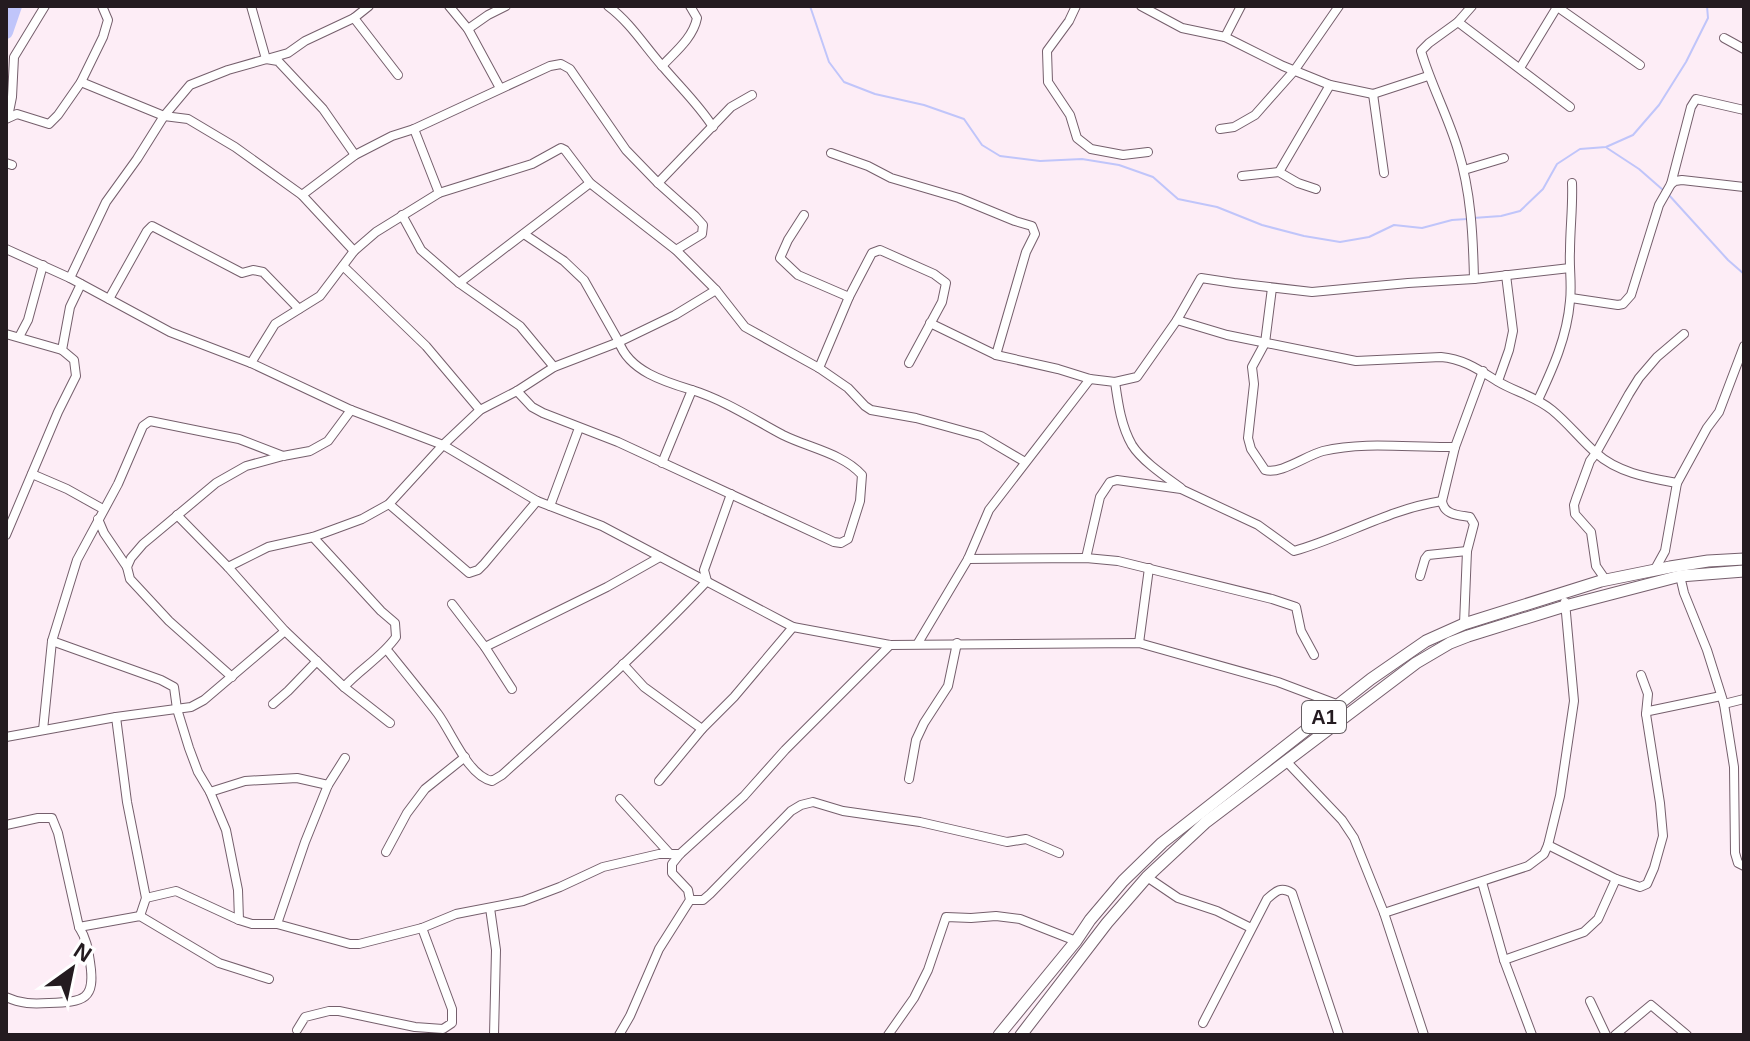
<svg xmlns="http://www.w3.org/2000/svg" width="1750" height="1041" viewBox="0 0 1750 1041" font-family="Helvetica,sans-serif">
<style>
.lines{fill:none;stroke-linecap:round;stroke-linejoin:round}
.stream{stroke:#c0c5fa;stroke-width:2}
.river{stroke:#c0c5fa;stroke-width:14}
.minor-casing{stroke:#755f6c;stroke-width:10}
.highway-casing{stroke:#755f6c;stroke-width:13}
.minor{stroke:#fff;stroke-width:8}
.highway{stroke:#fff;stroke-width:11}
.labels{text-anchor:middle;stroke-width:6;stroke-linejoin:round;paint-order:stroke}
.shield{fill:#fff;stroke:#665f63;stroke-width:2}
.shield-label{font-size:20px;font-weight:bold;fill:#241b20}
</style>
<rect width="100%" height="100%" fill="#fdedf6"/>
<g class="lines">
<g class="stream">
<polyline points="810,6 829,62 844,82 875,94 924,105 964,119 982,145 1000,156 1040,161 1082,159 1119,165 1153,177 1178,199 1217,207 1262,225 1304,236 1340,242 1369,237 1394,225 1422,228 1452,220 1467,219"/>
<polyline points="1607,148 1639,169 1663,190"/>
<polyline points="1668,194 1728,260 1744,274"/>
<polyline points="1473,218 1501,216 1520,211 1543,189 1557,164 1580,149 1606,147 1633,135 1659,105 1686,62 1708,18 1707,6"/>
</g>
<polyline class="river" points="6,32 15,6"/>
<g class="minor-casing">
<g id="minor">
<polyline points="251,6 266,59 278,61 323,109 355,155"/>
<polyline points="449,6 468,29 500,88"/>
<path d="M608 6C631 23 645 47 664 68 681 88 699 105 713 127"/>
<polyline points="1076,6 1069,21 1047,51 1048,82 1070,115 1077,138 1091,149 1123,155 1148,152"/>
<polyline points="1141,6 1182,28 1225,37 1283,66 1330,85 1373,94 1428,76"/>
<path d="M1472 6 1458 22 1429 43 1421 51C1431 85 1448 116 1458 150 1471 192 1473 235 1474 279"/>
<polyline points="1556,6 1640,65"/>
<polyline points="354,18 398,75"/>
<polyline points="1458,22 1570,107"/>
<polyline points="468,29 488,15 506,6"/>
<polyline points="1225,37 1241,6"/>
<polyline points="1724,38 1744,49"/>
<path d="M662 66C675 52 693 38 697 18L690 6"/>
<polyline points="1520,68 1557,7"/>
<polyline points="81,82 164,116 188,119 235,147 302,195 354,251"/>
<polyline points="1373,94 1384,173"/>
<polyline points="8,117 12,97 14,57 45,6"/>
<polyline points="6,119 17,114 49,124 58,115 81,82 103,37 108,20 102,6"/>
<polyline points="414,129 439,193"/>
<polyline points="1220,129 1234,127 1255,115 1294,71 1339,6"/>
<polyline points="831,153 868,166 891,178 959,198 1015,221 1032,226 1035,234 1026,252 996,355"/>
<polyline points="6,163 12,165"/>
<polyline points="1464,170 1504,158"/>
<polyline points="1279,172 1330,85"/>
<polyline points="1242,176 1279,172 1298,183 1316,189"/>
<polyline points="658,183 731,107 752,95"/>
<polyline points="1671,184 1675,181 1682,180 1744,187"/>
<polyline points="302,195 355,155 392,136 414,129 550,66 561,64 570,69 626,150 658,183 695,216 703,225 702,234 676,250"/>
<polyline points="402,215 421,250 459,283 520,326 554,367"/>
<polyline points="804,215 788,240 780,258 798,275 849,297"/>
<path d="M524 234 564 261 584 280 619 342C629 371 665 382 692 390"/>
<polyline points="6,249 70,278 170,332 251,363 351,410 443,445 537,501 602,526 793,627 890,645 1139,643 1278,682 1339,705"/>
<polyline points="343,266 426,346 480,410"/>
<polyline points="70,278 106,202 137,159 164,116 190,85 228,70 288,53 305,41 354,18 369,6"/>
<polyline points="459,283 590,183"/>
<path d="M1272 288 1265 343 1252 367 1254 384 1248 438 1251 449 1265 470C1280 475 1307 455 1323 451 1365 441 1411 448 1455 447"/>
<polyline points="1571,298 1618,305 1623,304 1631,295 1659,205 1671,184 1691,107 1696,99 1744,110"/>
<polyline points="109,299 147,231 152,226 242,273 253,270 263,272 299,309"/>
<path d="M1177 320 1227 335 1356 361 1441 357C1464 359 1479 370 1497 381 1515 392 1535 396 1552 410 1568 423 1581 440 1596 453 1618 473 1650 478 1677 483"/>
<path d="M930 323 996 355 1058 369 1090 379 1115 382C1118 403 1121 426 1132 445 1142 461 1166 477 1181 488"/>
<polyline points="6,334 62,350"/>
<polyline points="19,337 28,320 43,265"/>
<polyline points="251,363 275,324 320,296 354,251 376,232 439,193 532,164 561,148 565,150 590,183 676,250 716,290 745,327 819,368 848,388 865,406 871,410 916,418 981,436 1025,462"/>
<polyline points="819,368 849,297 872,253 880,250 934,274 946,283 942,302 909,363"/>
<polyline points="1498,381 1509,350 1513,331 1506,275"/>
<polyline points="1115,382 1137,377 1177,320 1201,278 1234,283 1312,292 1408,283 1474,279 1570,268"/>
<path d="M517 391 532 407 543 413 618 442 834 542 841 543 848 539 860 501 862 475C842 453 809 448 783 435 753 419 724 400 692 390L662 463"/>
<path d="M1538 400C1553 368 1567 337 1570 301 1572 284 1569 268 1570 251 1570 228 1573 206 1572 183"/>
<polyline points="32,474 67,489 103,509"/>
<polyline points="389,504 469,573 478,570 484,564 537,501"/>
<polyline points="550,506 579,428"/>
<path d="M177 515 228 567 285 631 344 687C360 669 382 657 396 637L395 623 381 611 313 537"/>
<polyline points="98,519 104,533 127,567"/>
<polyline points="6,535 58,412 76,376 74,360 62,350 70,307 81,284"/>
<path d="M1086 558 1100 497 1110 482 1117 480 1181 489 1258 525 1294 551C1344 537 1389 509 1442 501"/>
<polyline points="968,559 1086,558 1118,561 1272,599 1296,607 1301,631 1314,655"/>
<polyline points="228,567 268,547 313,537 362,519 389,504 443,445 480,410 517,391 554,367 619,342 675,315 716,290"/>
<polyline points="1654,571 1665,551 1677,483 1707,428 1719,412 1744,346"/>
<polyline points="1420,576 1425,559 1428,555 1467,551"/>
<polyline points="1680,576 1684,593 1707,650 1724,704 1734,767 1735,853 1738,863 1744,866"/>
<polyline points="1601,580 1605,579 1596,566 1591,532 1575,514 1574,505 1576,499 1590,461 1596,453 1629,394 1639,378 1657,357 1684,334"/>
<polyline points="452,604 485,647 512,689"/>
<path d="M1464 624 1467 551 1474 524 1470 517C1458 515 1444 515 1442 501L1455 447 1483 371"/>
<polyline points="52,641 161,680 174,687 177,709 189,748 198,772 210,792 226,830 238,890 239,920 176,891 146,898"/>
<polyline points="918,643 968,559 989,510 1090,379"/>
<polyline points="1139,643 1149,568"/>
<polyline points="485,647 607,587 660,557"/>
<path d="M387 650C404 671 422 693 438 714 452 733 468 776 492 781L502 775C572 712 643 649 707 581L704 570 731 494"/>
<polyline points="623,664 644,687 702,729"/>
<polyline points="1641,675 1648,694 1646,714"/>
<polyline points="232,677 169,621 130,579 127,567 131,558 143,544 216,483 246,466 283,456 310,451 328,441 351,410"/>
<polyline points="344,687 390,723"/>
<polyline points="273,704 288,691 317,661"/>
<polyline points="1724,704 1744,699"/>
<polyline points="116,717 127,802 146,898 140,916"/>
<polyline points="43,730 52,641 77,560 118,484 143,426 150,421 239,439 283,456"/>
<polyline points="6,737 116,717 191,707 204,700 285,631"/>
<polyline points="1287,762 1342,820 1354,838 1384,913 1424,1035"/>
<polyline points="909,779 916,740 924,723 948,686 957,643"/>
<polyline points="659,781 702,729 734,697 793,627"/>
<polyline points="210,792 245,781 297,778 328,785"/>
<polyline points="620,799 670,854"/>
<path d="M6 825 38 818H52L58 833 79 927C86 938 88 948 90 962 96 1000 84 1002 49 1003 33 1004 21 1004 6 997"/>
<polyline points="1548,845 1616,879 1640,887 1647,884 1654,868 1663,836 1660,803 1646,714 1649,711 1721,696"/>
<polyline points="386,852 407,813 425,789 465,757"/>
<polyline points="1147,877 1178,898 1217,911 1251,928"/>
<polyline points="1482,882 1504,960 1532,1035"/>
<polyline points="690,900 703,900 710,894 791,811 801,805 813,802 843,811 920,822 1007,842 1026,839 1059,853"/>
<polyline points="490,908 496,950 494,1035"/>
<polyline points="1384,913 1528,866 1544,854 1548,845 1560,796 1574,701 1565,602"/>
<polyline points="239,920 252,924 277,924 350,944 359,944 422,928 456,914 523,901 560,887 603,867 659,854 680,854"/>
<polyline points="277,924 305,842 328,785 345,758"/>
<polyline points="79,927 140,916 219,963 269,979"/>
<polyline points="1504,960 1584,932 1598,919 1616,879"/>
<polyline points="1590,1001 1606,1035"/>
<path d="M1203 1023 1267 899C1276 891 1281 886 1292 893L1339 1035"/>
<polyline points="297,1030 305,1017 329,1011 339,1011 415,1027 443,1029 452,1023 452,1009 422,928"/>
<polyline points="619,1035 630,1016 659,949 690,900 688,890 672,873 672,864 680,854 744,796 785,750 890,645"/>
<polyline points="888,1035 914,998 928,970 946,917 971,918 996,916 1020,919 1076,941"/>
<polyline points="1615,1035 1651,1005 1687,1035"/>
</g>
</g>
<g class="highway-casing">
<g id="highway">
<polyline points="999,1035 1076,941 1090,920 1123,881 1162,843 1371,679 1426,641 1464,624 1601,581 1670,567 1708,561 1744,559"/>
<polyline points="1021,1035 1107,923 1147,877 1206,822 1416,663 1450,643 1468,636 1565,606 1680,576 1744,571"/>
</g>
</g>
<use href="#minor" class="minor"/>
<use href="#highway" class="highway"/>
</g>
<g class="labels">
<rect class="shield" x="1302" y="701" width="44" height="32" rx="6"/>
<g class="shield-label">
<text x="1324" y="724">A1</text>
</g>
</g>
<rect width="1750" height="1041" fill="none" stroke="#241b20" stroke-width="16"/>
<g transform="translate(72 969) rotate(33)" stroke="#ffffff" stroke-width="6" paint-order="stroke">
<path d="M0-6L14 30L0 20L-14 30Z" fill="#241b20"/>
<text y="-12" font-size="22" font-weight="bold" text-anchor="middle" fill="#241b20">N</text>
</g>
</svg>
